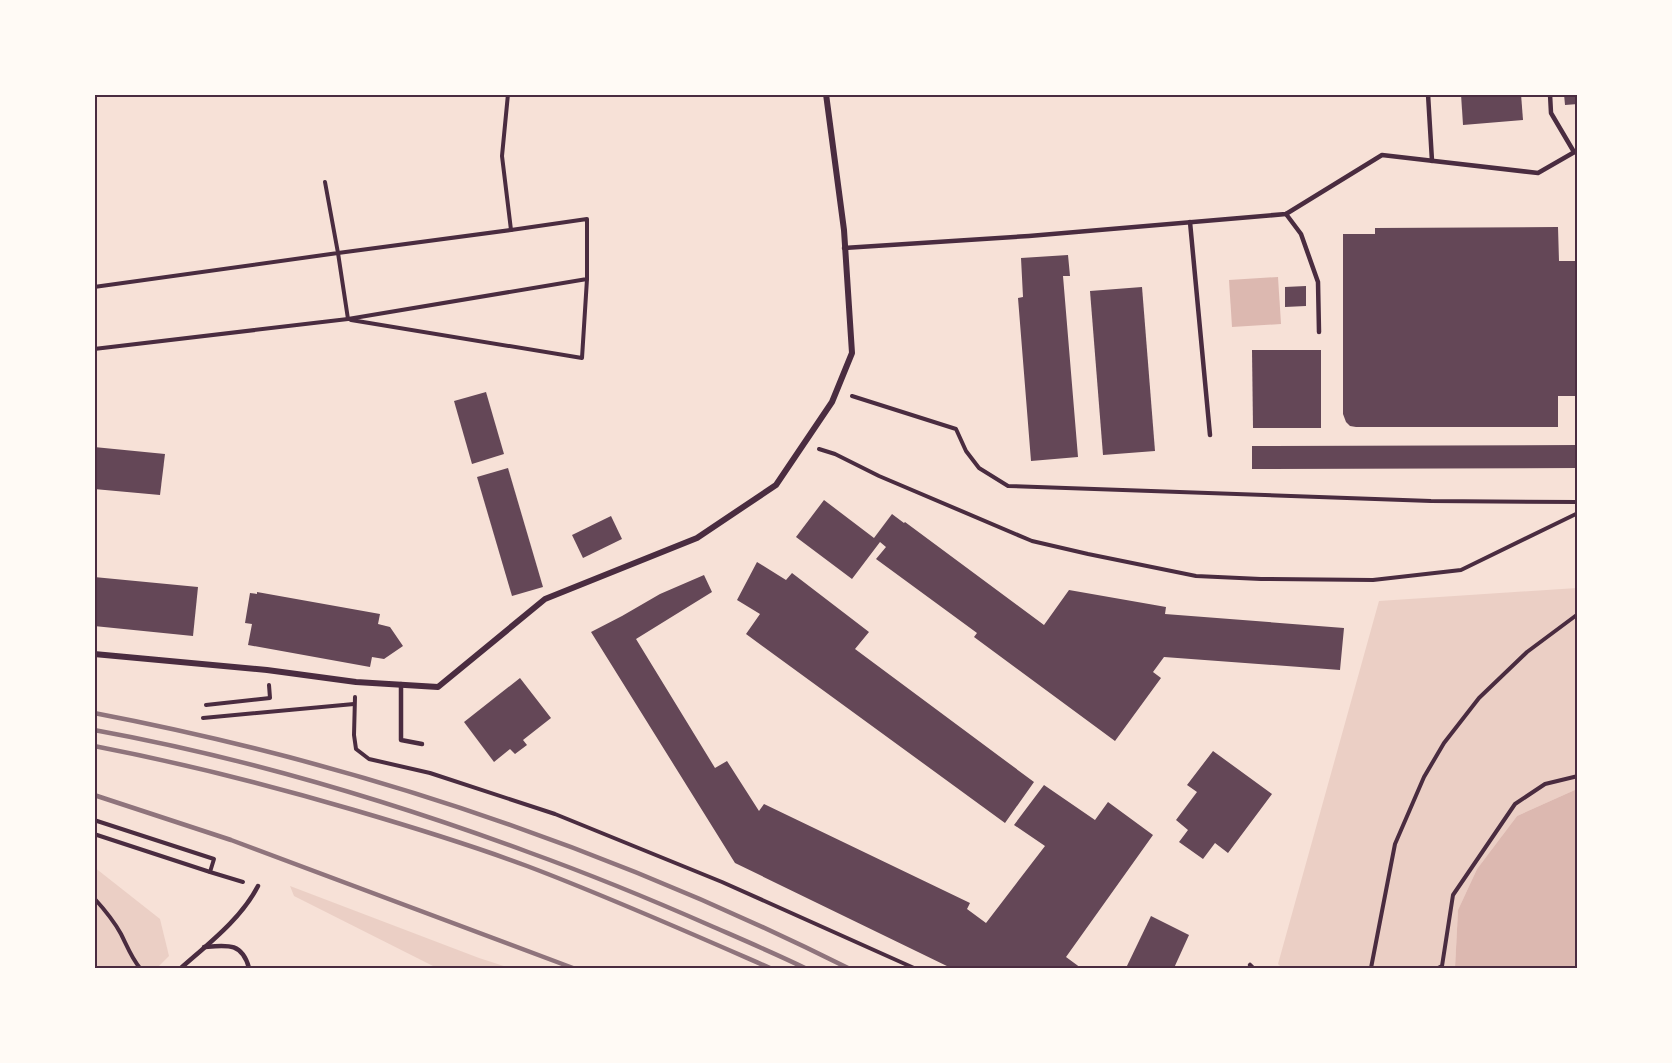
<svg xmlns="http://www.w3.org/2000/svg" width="1672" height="1063" viewBox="0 0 1672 1063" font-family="Mulish,sans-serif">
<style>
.green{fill:#ebcfc5}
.water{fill:#dcb8b0}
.building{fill:#644757}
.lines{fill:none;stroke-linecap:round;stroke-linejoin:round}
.path{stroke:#4a2c40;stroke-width:4}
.service{stroke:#4a2c40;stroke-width:4.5}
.minor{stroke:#4a2c40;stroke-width:6}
.rail{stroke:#8f747c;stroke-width:4.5}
.neatline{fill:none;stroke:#4a2c40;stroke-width:2}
</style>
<rect width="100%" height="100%" fill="#f7e1d7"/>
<g class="green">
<polygon points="1577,588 1577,789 1517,816 1477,869 1458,910 1455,968 1282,968 1278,964 1379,601"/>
<polygon points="94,867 160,919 169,956 157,968 95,968"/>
<polygon points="290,886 479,958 510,968 437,968 294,896"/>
</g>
<g class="water">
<polygon points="1278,277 1281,324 1232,327 1229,280"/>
<polygon points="1577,789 1577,968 1455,968 1458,910 1477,869 1517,816"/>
</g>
<g class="building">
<polygon points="1461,94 1521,94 1523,120 1463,125"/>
<polygon points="1564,94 1578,94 1578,104 1565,105"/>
<polygon points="1558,227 1559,261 1578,261 1578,396 1558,396 1558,427 1356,427 1350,426 1346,422 1343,414 1343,234 1375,234 1375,228"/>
<polygon points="1068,255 1070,276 1063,276 1078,457 1031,461 1018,298 1023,297 1021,258"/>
<polygon points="1306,286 1306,306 1285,307 1285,287"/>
<polygon points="1142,287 1155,451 1103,455 1090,291"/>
<polygon points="1252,350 1321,350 1321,428 1253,428"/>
<polygon points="486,392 504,454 472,464 454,401"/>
<polygon points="1578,445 1578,468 1252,469 1252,446"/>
<polygon points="94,447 165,454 160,495 94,489"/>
<polygon points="508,468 543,587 512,596 477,477"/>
<polygon points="824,500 874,538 892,514 904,523 905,522 1044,625 1069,590 1166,607 1165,614 1344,628 1340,670 1164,657 1153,672 1161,678 1115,741 974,637 977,633 876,559 886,547 880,542 852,579 796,537"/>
<polygon points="611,516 622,539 583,558 572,535"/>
<polygon points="757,562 786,580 792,573 869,632 855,649 1034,782 1005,823 746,634 760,614 737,600"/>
<polygon points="704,575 712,592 636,639 715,768 727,761 759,811 764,804 970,903 967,909 986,923 1045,846 1014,825 1044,785 1095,820 1108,802 1153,835 1066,957 1081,968 951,968 735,863 591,632 622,616 660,594"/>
<polygon points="94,577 198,587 193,636 94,626"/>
<polygon points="257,592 380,614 378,624 390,627 403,646 384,659 372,657 370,667 248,645 252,624 245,623 250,593 257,594"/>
<polygon points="520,678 551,718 523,740 527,745 515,754 510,749 494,762 464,722"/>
<polygon points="1213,751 1272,794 1228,853 1215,843 1203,859 1179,842 1188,830 1176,820 1197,792 1187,785"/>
<polygon points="1151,916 1189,935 1174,968 1126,968"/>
</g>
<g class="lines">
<g class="path">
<polyline points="94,287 338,253 325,182"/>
<polyline points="348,319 587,279 587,219 511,230"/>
<polyline points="351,320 582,358 587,279"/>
<polyline points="94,349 348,319 338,253 511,230 502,156 508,94"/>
<polyline points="852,396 956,429 966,451 979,468 1008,486 1431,501 1578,502"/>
<polyline points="819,449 835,454 879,476 1032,541 1088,554 1196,576 1261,579 1373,580 1461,570 1578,513"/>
<polyline points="355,697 354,735 356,749 369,759 430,773 555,814 722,882 914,968"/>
<polyline points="206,705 270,698 269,685"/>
<polyline points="203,718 354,704"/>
<polyline points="94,820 214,859 210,872 243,882"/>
<polyline points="94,834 210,872"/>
<path d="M94 898C104 909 114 921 121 934 127 946 132 959 140 968"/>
<polyline points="1371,968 1395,844 1424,777 1444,743 1479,698 1527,652 1578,614"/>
<polyline points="1438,968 1442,966 1453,895 1515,804 1545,784 1578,776"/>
</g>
<g class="service">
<polyline points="1428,94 1432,161"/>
<polyline points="1550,94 1551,113 1574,152"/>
<polyline points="1286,214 1301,234 1318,282 1319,332"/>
<polyline points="1190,222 1210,435"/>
<polyline points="844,248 1029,236 1286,214 1382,155 1538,173 1578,150"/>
<polyline points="401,684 401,740 422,744"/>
<path d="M204 947C227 945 242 942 249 968"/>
<polyline points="1250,965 1253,968"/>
<path d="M181 968C208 944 241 919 258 886"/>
</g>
<polyline class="minor" points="94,654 267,670 356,682 438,687 545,599 697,538 776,485 832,402 852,353 844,230 826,94"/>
<g class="rail">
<path d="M94 713C356 763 610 849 848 968"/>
<path d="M94 730C243 757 387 800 528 852 589 874 650 899 709 925 741 939 774 953 805 968"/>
<path d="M94 746C182 763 269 785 354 810 412 827 471 845 527 866 609 897 690 933 770 968"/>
<polyline points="94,795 231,840 573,968"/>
</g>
</g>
<rect width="1672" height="1063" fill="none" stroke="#fffaf5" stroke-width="192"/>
<rect x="96" y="96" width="1480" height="871" class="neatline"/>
</svg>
